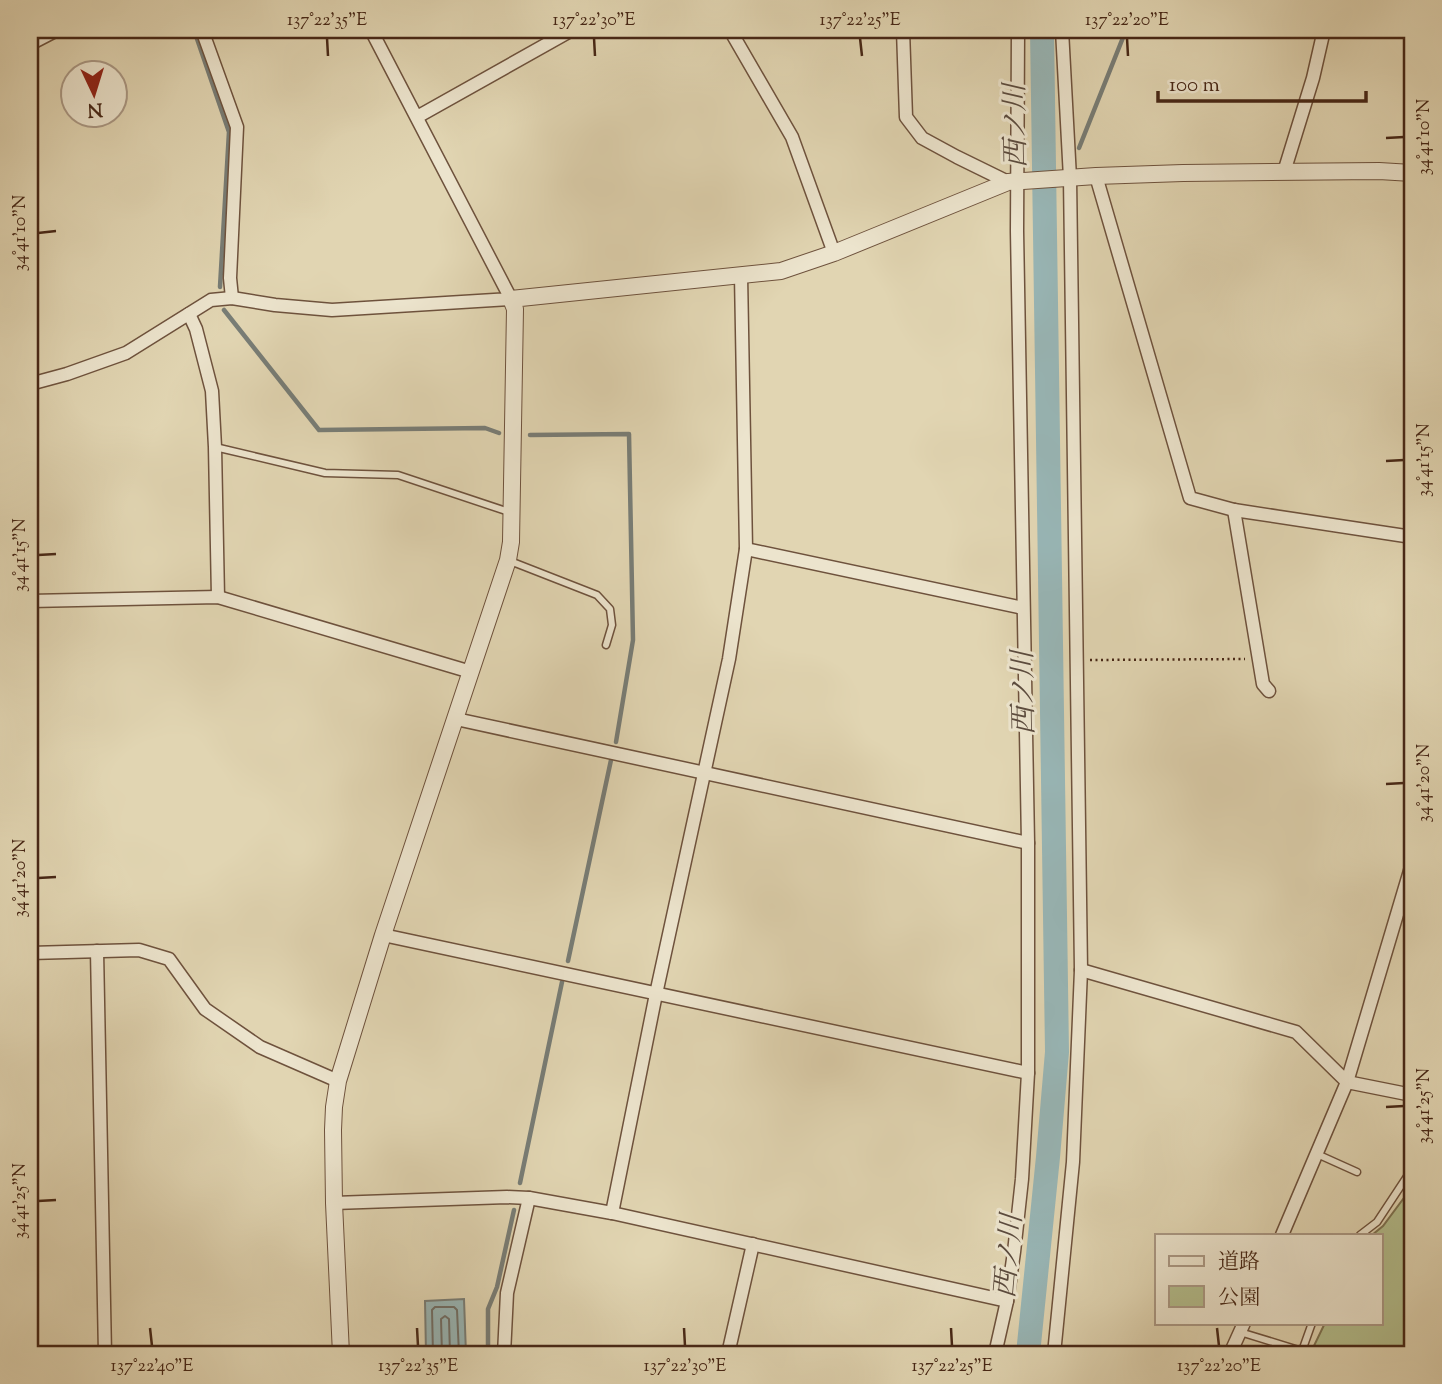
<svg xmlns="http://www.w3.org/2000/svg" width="1442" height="1384" viewBox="0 0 1442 1384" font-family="'Sorts Mill Goudy','Noto Serif JP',serif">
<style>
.green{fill:#b3bd8c;stroke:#7d7251;stroke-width:2}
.water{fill:#98b6b6;stroke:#787d76;stroke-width:2}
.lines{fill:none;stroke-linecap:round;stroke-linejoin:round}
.shore{stroke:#706e66;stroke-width:2}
.stream{stroke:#787d76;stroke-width:4.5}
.river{stroke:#98b6b6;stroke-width:24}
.service-casing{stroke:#6e523d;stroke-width:9}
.minor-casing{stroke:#6e523d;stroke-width:15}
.tertiary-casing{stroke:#6e523d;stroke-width:18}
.path{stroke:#472716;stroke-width:2.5;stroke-dasharray:2 3.5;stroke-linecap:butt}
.service{stroke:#ece4cd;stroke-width:6}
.minor{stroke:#ece4cd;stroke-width:12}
.tertiary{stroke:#ece4cd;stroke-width:16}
.ticks{fill:none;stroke:#472716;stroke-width:2.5}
.labels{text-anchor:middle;stroke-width:6;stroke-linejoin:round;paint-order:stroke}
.water-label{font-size:28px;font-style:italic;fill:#5b4b3e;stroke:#ece4cd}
.neatline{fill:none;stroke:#472716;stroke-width:2.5}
.ticks-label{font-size:18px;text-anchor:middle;fill:#472716}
</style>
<rect width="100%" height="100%" fill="#e1d5b2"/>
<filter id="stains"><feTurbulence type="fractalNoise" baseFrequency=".00286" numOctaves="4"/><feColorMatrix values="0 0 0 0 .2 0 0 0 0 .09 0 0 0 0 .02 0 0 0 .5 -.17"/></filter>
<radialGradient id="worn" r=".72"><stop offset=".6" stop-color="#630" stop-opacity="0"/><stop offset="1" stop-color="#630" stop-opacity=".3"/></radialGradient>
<polygon class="green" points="1412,1187 1412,1354 1310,1354 1325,1323 1381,1323 1381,1235 1372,1235 1383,1226"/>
<polygon class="water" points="464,1299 466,1354 426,1354 425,1301"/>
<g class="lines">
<g class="shore">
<polyline points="433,1354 432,1310 435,1307 454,1307 457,1310 459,1354"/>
<polyline points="442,1354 441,1319 445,1316 449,1319 450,1354"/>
</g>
<g class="stream">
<polyline points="194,30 229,132 220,287"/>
<polyline points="1079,148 1126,30"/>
<polyline points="224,310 319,430 485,428 499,433"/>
<polyline points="530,435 629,434 633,640 616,742"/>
<polyline points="568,961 611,760"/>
<polyline points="520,1183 562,982"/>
<polyline points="488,1354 488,1309 497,1287 514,1210"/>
</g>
<polyline class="river" points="1028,1354 1048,1157 1057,1052 1042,30"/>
<g class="service-casing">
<g id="service">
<polyline points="215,447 325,473 398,475 509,512"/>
<polyline points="510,561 597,595 610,609 612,625 606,645"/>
<polyline points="1317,1154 1357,1172"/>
<polyline points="1360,1235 1377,1222 1408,1175 1412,1116"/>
<polyline points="1240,1332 1302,1351 1312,1323"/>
</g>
</g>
<g class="minor-casing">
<g id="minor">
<polyline points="202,30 237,127 230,278 232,298"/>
<polyline points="730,30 792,137 834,253"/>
<polyline points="903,30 906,117 922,138 957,157 1008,182"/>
<polyline points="30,44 57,30"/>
<polyline points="417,117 572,30"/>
<polyline points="1284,172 1313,78 1324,30"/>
<polyline points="1096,176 1190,498 1234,510 1412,537"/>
<polyline points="189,314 196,329 212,391 215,447 218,597"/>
<polyline points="30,384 67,374 126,353 211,300 232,298 275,305 332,310 511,299 371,30"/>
<polyline points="1234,510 1263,684 1269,691"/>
<polyline points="746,549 1023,608"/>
<polyline points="30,601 218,597 471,672"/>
<polyline points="456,719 1028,843"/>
<polyline points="383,935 1028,1073"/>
<polyline points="97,951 105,1354"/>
<polyline points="30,953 139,950 169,959 205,1009 260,1047 338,1081"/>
<polyline points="1081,970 1296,1032 1347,1082 1412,1095"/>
<polyline points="334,1203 507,1197 529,1198 612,1213 1007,1301"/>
<polyline points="612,1213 656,994 729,659 746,549 741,275"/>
<polyline points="1282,1235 1347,1082 1412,864"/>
<polyline points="504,1354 507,1293 529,1198"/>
<polyline points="728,1354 753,1244"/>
<polyline points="995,1354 1007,1301 1014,1252 1022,1179 1028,1073 1028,843 1017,231 1018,30"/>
<polyline points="1054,1354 1073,1162 1081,970 1070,178 1062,30"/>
<polyline points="1230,1354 1244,1323"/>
</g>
</g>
<g class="tertiary-casing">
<polyline id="tertiary" points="341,1354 334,1203 333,1130 334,1107 338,1081 383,935 508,560 511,542 515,309 511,299 781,271 834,253 1008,182 1096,176 1183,173 1379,171 1412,173"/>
</g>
<polyline class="path" points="1090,660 1245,659"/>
<use href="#service" class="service"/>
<use href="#minor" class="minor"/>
<use href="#tertiary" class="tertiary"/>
</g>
<path class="ticks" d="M327 38 328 56M594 38 595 56M860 38 862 56M1127 38 1128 56M1386 138 1404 137M38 233 56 231M1386 461 1404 460M38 555 56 554M1386 784 1404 783M38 878 56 877M1386 1107 1404 1106M38 1201 56 1200M150 1328 152 1346M417 1328 418 1346M684 1328 685 1346M951 1328 952 1346M1217 1328 1219 1346"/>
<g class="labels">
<g class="water-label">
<text transform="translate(1014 126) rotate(-91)" y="10">西ノ川</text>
<text transform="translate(1022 693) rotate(-91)" y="10">西ノ川</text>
<text transform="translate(1007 1256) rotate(-85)" y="10">西ノ川</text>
</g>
</g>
<rect width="1442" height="1384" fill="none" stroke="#e1d5b2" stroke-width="77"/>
<rect x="1155" y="1234" width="228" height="91" fill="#ece4cd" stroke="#aa9884" stroke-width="2"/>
<rect x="1169" y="1256" width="35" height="10" fill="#ece4cd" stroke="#aa9884" stroke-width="2"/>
<text x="1218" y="1268" font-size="21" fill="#472716">道路</text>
<rect x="1169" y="1286" width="35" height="21" fill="#b3bd8c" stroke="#aa9884" stroke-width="2"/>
<text x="1218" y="1304" font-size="21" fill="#472716">公園</text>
<g transform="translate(94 94) rotate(176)"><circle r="33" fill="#ece4cd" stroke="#aa9884" stroke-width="2"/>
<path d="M0-5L12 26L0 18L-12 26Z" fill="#8f2418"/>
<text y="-10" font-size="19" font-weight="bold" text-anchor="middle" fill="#472716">N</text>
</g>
<path d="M1158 91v10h208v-10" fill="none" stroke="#472716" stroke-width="3.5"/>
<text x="1169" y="91" font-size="21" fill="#472716" stroke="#ece4cd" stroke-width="5" paint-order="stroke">100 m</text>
<rect x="38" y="38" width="1366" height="1308" class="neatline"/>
<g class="ticks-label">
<text x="327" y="25">137°22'35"E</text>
<text x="594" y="25">137°22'30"E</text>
<text x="860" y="25">137°22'25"E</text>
<text x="1127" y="25">137°22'20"E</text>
<text transform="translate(1423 137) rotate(-90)" y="6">34°41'10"N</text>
<text transform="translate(19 233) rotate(-90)" y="6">34°41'10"N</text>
<text transform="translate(1423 460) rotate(-90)" y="6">34°41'15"N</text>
<text transform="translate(19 555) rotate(-90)" y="6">34°41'15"N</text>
<text transform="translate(1423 783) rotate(-90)" y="6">34°41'20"N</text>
<text transform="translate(19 878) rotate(-90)" y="6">34°41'20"N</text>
<text transform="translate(1423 1106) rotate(-90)" y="6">34°41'25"N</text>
<text transform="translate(19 1201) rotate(-90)" y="6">34°41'25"N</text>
<text x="152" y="1371">137°22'40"E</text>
<text x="418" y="1371">137°22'35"E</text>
<text x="685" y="1371">137°22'30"E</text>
<text x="952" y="1371">137°22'25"E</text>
<text x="1219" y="1371">137°22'20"E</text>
</g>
<rect width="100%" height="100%" filter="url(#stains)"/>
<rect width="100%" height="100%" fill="url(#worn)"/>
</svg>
